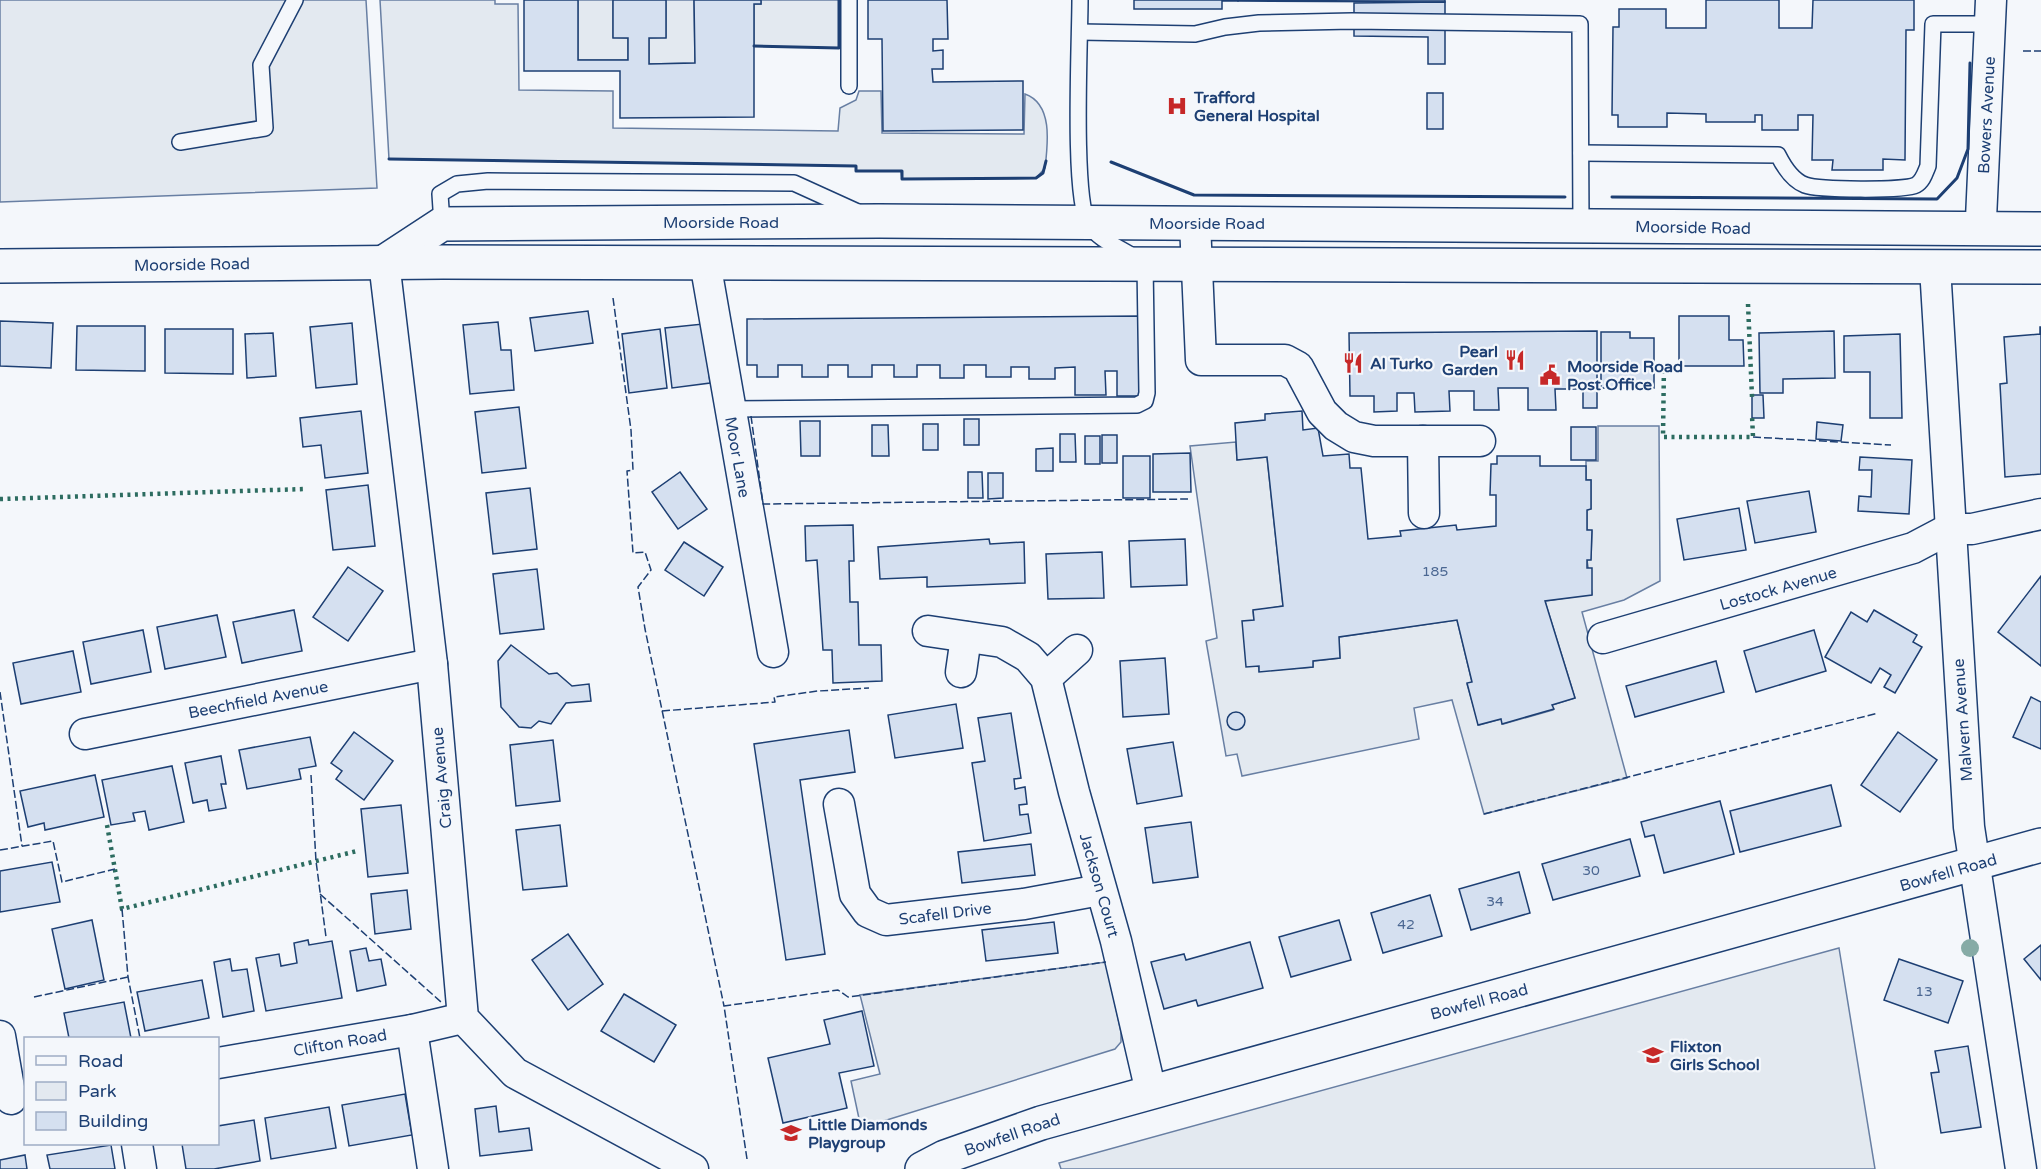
<svg xmlns="http://www.w3.org/2000/svg" width="2041" height="1169" viewBox="0 0 2041 1169" font-family="'Varela Round',sans-serif">
<style>
.green{fill:#e3e9f0;stroke:#687fa3;stroke-width:1.5}
.building{fill:#d5e0f0;stroke:#1d3f73;stroke-width:1.5}
.lines{fill:none;stroke-linecap:round;stroke-linejoin:round}
.lane-casing{stroke:#1d3f73;stroke-width:18}
.street-casing{stroke:#1d3f73;stroke-width:33}
.secondary-casing{stroke:#1d3f73;stroke-width:36}
.lane{stroke:#f4f7fb;stroke-width:15}
.street{stroke:#f4f7fb;stroke-width:30}
.secondary{stroke:#f4f7fb;stroke-width:33}
.hedge{stroke:#2c6c60;stroke-width:4.5;stroke-dasharray:3 4.5;stroke-linecap:butt}
.fence{stroke:#1d3f73;stroke-width:1.5;stroke-dasharray:8 3;stroke-linecap:butt}
.wall{stroke:#1d3f73;stroke-width:3}
.tree{fill:#86aba6}
.labels{text-anchor:middle;stroke-width:4.5;stroke-linejoin:round;paint-order:stroke}
.number-label{font-size:14px;fill:#4b6792}
.poi-label{font-size:16px;font-weight:bold;fill:#1d3f73;stroke:#f4f7fb;text-anchor:start}
.street-label{font-size:16px;fill:#1d3f73;stroke:#f4f7fb}
</style>
<rect width="100%" height="100%" fill="#f4f7fb"/>
<g class="green">
<polygon points="0,0 366,0 377,188 0,202"/>
<path d="M380 0H495V4H518L519 90 613 91V128L838 131 840 108 856 100 859 91H881L882 133 1024 134 1025 94C1053 104 1048 143 1045 168L1036 178 902 179 901 171H856V166L389 159Z"/>
<polygon points="578,0 613,0 613,37 628,38 628,60 578,60"/>
<polygon points="666,0 694,0 695,63 649,64 649,38 666,37"/>
<polygon points="761,0 839,0 839,48 754,46 754,4 761,4"/>
<polygon points="1598,426 1659,426 1660,581 1624,600 1582,612 1627,778 1484,814 1452,700 1414,708 1419,739 1242,776 1237,754 1226,756 1206,641 1217,638 1190,446 1236,442 1237,460 1267,457 1283,606 1253,611 1259,671 1313,667 1313,661 1340,658 1339,637 1457,620 1472,682 1467,684 1479,725 1501,719 1503,724 1553,710 1552,705 1575,698 1545,601 1592,594 1587,560 1591,559 1592,531 1587,530 1587,510 1591,509 1591,480 1586,480 1586,461 1598,461"/>
<polygon points="1839,948 1875,1169 1061,1169 1059,1163"/>
<polygon points="1106,962 1121,1032 1121,1042 1115,1049 861,1128 851,1081 880,1074 860,995"/>
</g>
<g class="building">
<polygon points="524,0 578,0 578,60 628,60 628,38 613,38 613,0 666,0 666,38 649,38 649,64 695,63 694,0 761,0 761,4 754,4 754,117 620,118 620,71 524,71"/>
<polygon points="868,0 947,0 948,39 933,39 933,51 943,50 943,69 932,69 933,82 1023,81 1023,130 883,131 882,39 868,39"/>
<polygon points="1134,0 1238,0 1238,1 1222,1 1222,9 1134,9"/>
<polygon points="1445,0 1445,2 1238,1 1238,0"/>
<polygon points="1706,0 1779,0 1779,28 1812,28 1813,0 1914,0 1914,30 1906,30 1905,160 1883,159 1883,170 1832,170 1833,160 1812,160 1813,115 1798,115 1798,130 1762,130 1762,115 1755,115 1755,122 1706,122 1706,114 1667,113 1667,127 1618,127 1618,115 1612,115 1613,27 1619,27 1619,9 1666,9 1666,28 1706,28"/>
<polygon points="1445,2 1445,64 1428,64 1428,37 1354,36 1354,3"/>
<rect x="1427" y="93" width="16" height="36"/>
<polygon points="588,311 593,343 535,351 530,318"/>
<polygon points="1140,316 1141,396 1117,396 1117,371 1105,371 1106,395 1075,395 1075,367 1055,368 1055,379 1029,379 1029,367 1011,367 1011,377 986,377 986,365 964,365 964,378 940,378 940,365 917,365 917,377 894,377 894,365 872,365 872,377 848,377 848,365 828,365 828,377 802,377 802,365 778,365 778,377 757,377 757,365 747,365 747,319"/>
<polygon points="1679,316 1729,316 1729,340 1743,340 1744,366 1679,366"/>
<polygon points="0,321 53,323 51,368 0,366"/>
<polygon points="498,322 501,350 511,350 514,390 470,394 463,325"/>
<polygon points="352,323 357,384 316,388 310,327"/>
<polygon points="703,324 710,383 672,388 665,328"/>
<polygon points="77,326 145,326 145,371 76,370"/>
<polygon points="2040,327 2041,327 2041,474 2005,477 2000,384 2007,383 2004,337 2040,334"/>
<polygon points="165,329 233,329 233,374 165,373"/>
<polygon points="660,329 667,388 629,393 622,334"/>
<polygon points="1597,331 1597,408 1583,408 1583,389 1555,389 1556,410 1528,410 1528,388 1498,388 1499,410 1474,410 1474,391 1449,391 1450,411 1415,412 1414,393 1397,393 1397,411 1374,412 1374,396 1350,396 1349,333"/>
<polygon points="1834,331 1835,378 1783,379 1783,393 1760,393 1759,333"/>
<polygon points="1601,332 1630,332 1630,338 1654,338 1654,388 1601,388"/>
<polygon points="273,333 276,376 247,378 245,334"/>
<polygon points="1900,334 1902,418 1870,418 1870,372 1844,372 1844,336"/>
<polygon points="1752,395 1763,395 1764,418 1752,418"/>
<polygon points="519,407 526,468 482,473 475,412"/>
<polygon points="361,411 368,473 325,478 321,445 303,447 300,418"/>
<polygon points="1302,411 1303,430 1318,428 1323,456 1349,454 1350,468 1361,468 1368,539 1401,536 1400,531 1456,525 1457,530 1496,526 1496,495 1490,495 1491,464 1497,464 1497,456 1540,456 1540,466 1586,466 1586,480 1591,480 1591,509 1587,510 1587,530 1592,530 1591,560 1587,560 1587,568 1592,568 1592,595 1545,601 1575,698 1552,705 1554,709 1502,724 1501,719 1478,725 1467,683 1472,682 1457,620 1339,637 1340,658 1313,661 1313,667 1259,672 1259,666 1246,667 1242,621 1254,620 1253,610 1283,606 1267,457 1237,460 1235,423 1265,420 1265,414"/>
<rect x="964" y="419" width="15" height="26"/>
<polygon points="800,421 820,421 820,456 801,456"/>
<polygon points="1817,422 1843,425 1841,441 1816,439"/>
<rect x="923" y="424" width="15" height="26"/>
<polygon points="872,425 888,425 889,456 872,456"/>
<rect x="1571" y="427" width="25" height="33"/>
<polygon points="1060,434 1075,434 1076,462 1060,462"/>
<rect x="1102" y="435" width="15" height="28"/>
<rect x="1085" y="436" width="15" height="28"/>
<polygon points="1053,448 1053,471 1036,471 1036,449"/>
<polygon points="1190,453 1191,492 1153,492 1153,454"/>
<rect x="1123" y="456" width="27" height="42"/>
<polygon points="1860,457 1912,460 1909,514 1858,511 1859,496 1871,497 1872,470 1859,470"/>
<polygon points="680,472 707,509 678,529 652,492"/>
<polygon points="968,472 982,472 983,498 968,498"/>
<polygon points="988,473 1003,473 1003,498 988,499"/>
<polygon points="368,485 375,546 333,550 326,490"/>
<polygon points="530,488 537,549 493,554 486,493"/>
<polygon points="1809,491 1816,532 1755,543 1747,501"/>
<polygon points="1739,508 1746,550 1684,560 1677,519"/>
<polygon points="853,525 854,561 849,561 850,602 858,602 859,645 881,645 882,681 833,683 832,650 823,650 817,560 806,561 805,526"/>
<polygon points="989,539 990,544 1024,542 1025,583 927,587 927,577 880,579 878,547"/>
<polygon points="1185,539 1187,585 1131,587 1129,541"/>
<polygon points="684,542 723,567 704,596 665,570"/>
<polygon points="1102,552 1104,598 1048,599 1046,554"/>
<polygon points="348,567 383,591 348,641 313,617"/>
<polygon points="537,569 544,629 500,634 493,574"/>
<polygon points="2041,576 2041,666 1998,632"/>
<polygon points="294,610 302,651 242,663 233,622"/>
<polygon points="1874,610 1917,635 1913,642 1922,647 1895,693 1884,687 1891,675 1880,668 1871,683 1825,657 1851,612 1867,622"/>
<polygon points="217,615 226,657 165,669 157,627"/>
<polygon points="143,630 151,672 91,684 83,642"/>
<polygon points="1814,630 1826,671 1756,692 1744,651"/>
<polygon points="511,645 549,674 557,673 572,686 589,684 591,701 566,703 551,724 539,721 531,728 519,727 501,707 498,661"/>
<polygon points="73,651 81,692 21,704 13,663"/>
<polygon points="1165,658 1169,714 1123,717 1120,661"/>
<polygon points="1716,661 1724,692 1635,717 1626,686"/>
<polygon points="2031,697 2041,702 2041,749 2013,737"/>
<polygon points="956,704 963,748 895,758 888,715"/>
<circle cx="1236" cy="721" r="9"/>
<polygon points="1011,713 1021,778 1014,779 1015,789 1025,787 1027,804 1019,805 1020,815 1028,814 1031,833 984,841 972,763 985,761 978,718"/>
<polygon points="849,730 855,772 800,780 825,954 786,960 754,744"/>
<polygon points="354,732 393,761 364,800 336,779 342,771 331,763"/>
<polygon points="1898,732 1937,760 1900,812 1861,785"/>
<polygon points="310,737 316,766 299,769 301,779 247,789 239,750"/>
<polygon points="553,740 560,801 516,806 510,745"/>
<polygon points="1173,742 1182,796 1137,804 1127,749"/>
<polygon points="221,756 226,784 221,784 226,808 209,811 207,800 193,803 185,763"/>
<polygon points="172,766 184,822 149,830 145,811 133,813 135,821 111,825 102,780"/>
<polygon points="95,775 104,817 45,830 44,823 28,827 20,791"/>
<polygon points="1831,785 1841,826 1740,852 1730,811"/>
<polygon points="1720,801 1734,854 1664,873 1654,835 1645,837 1641,822"/>
<polygon points="401,805 408,873 368,877 361,809"/>
<polygon points="1191,822 1198,877 1153,883 1145,828"/>
<polygon points="560,825 567,886 523,890 516,830"/>
<polygon points="1630,839 1640,876 1553,900 1542,864"/>
<polygon points="1031,844 1035,875 962,883 958,852"/>
<polygon points="52,862 60,902 0,912 0,871"/>
<polygon points="1519,872 1530,913 1471,930 1459,889"/>
<polygon points="407,890 411,929 375,934 371,894"/>
<polygon points="1430,895 1442,936 1383,953 1371,913"/>
<polygon points="92,920 104,980 65,989 52,929"/>
<polygon points="1339,920 1351,960 1291,977 1279,937"/>
<polygon points="1054,922 1058,953 986,961 982,930"/>
<polygon points="568,934 603,984 568,1010 532,960"/>
<polygon points="308,940 309,945 332,941 342,998 266,1011 256,958 279,954 281,966 297,963 294,943"/>
<polygon points="1250,942 1263,988 1198,1006 1196,1000 1164,1009 1151,962 1184,954 1186,960"/>
<polygon points="2041,945 2041,980 2024,959"/>
<polygon points="366,948 369,961 381,959 386,985 357,991 350,951"/>
<polygon points="230,959 232,971 247,969 254,1011 223,1017 214,962"/>
<polygon points="1899,959 1963,981 1948,1023 1884,1000"/>
<polygon points="202,980 209,1018 145,1031 137,992"/>
<polygon points="624,994 676,1025 654,1062 601,1031"/>
<polygon points="124,1002 131,1038 69,1038 64,1013"/>
<polygon points="862,1011 874,1066 839,1073 847,1108 783,1123 768,1058 830,1044 824,1020"/>
<polygon points="1968,1046 1981,1127 1941,1133 1931,1073 1939,1072 1935,1051"/>
<polygon points="405,1094 412,1135 349,1146 342,1105"/>
<polygon points="496,1106 499,1132 529,1128 532,1150 480,1156 475,1109"/>
<polygon points="329,1107 336,1148 271,1159 265,1118"/>
<polygon points="254,1120 260,1161 214,1169 186,1169 182,1144 218,1144 218,1126"/>
<polygon points="111,1145 115,1169 50,1169 47,1155"/>
<polygon points="25,1155 27,1169 0,1169 0,1160"/>
</g>
<g class="lines">
<g class="lane-casing">
<g id="lane">
<polyline points="849,0 849,86"/>
<polyline points="1080,32 1195,34 1225,27 1259,23 1352,21 1580,24 1581,226"/>
<polyline points="180,142 265,128 261,65 295,0"/>
<path d="M1581 153 1778 155C1784 167 1792 180 1805 185 1818 190 1904 191 1916 185 1923 181 1925 173 1928 166L1933 24H1991"/>
<polyline points="442,224 440,194 457,184 488,181 794,183 860,213"/>
<path d="M729 409 1137 405 1145 401 1147 393 1145 265C1127 249 1102 244 1089 225 1072 200 1080 40 1080 0"/>
</g>
</g>
<g class="street-casing">
<g id="street">
<polyline points="1195,223 1201,360 1285,360 1298,367 1322,412 1336,426 1354,437 1374,441 1480,441"/>
<polyline points="1974,229 1981,219 1991,0"/>
<polyline points="384,262 432,664 463,1018 515,1073 693,1169"/>
<polyline points="705,262 773,652"/>
<polyline points="1935,267 1969,827 2021,1169"/>
<polyline points="1423,441 1424,513"/>
<polyline points="928,631 1002,642 1028,657 1046,678 1074,792 1116,941 1151,1092"/>
<polyline points="1603,638 1913,548 1949,529 1972,529 2041,514"/>
<polyline points="961,672 966,637"/>
<polyline points="1046,678 1077,650"/>
<polyline points="85,734 432,664"/>
<polyline points="839,804 855,894 868,912 886,920 1024,904 1100,890"/>
<polyline points="412,1030 433,1169"/>
<polyline points="0,1036 11,1099"/>
<polyline points="218,1063 412,1030 463,1018"/>
<polyline points="137,1144 141,1169"/>
</g>
</g>
<g class="secondary-casing">
<g id="secondary">
<polyline points="384,262 442,224 879,221 2041,229"/>
<polyline points="0,266 443,262 2041,267"/>
<polyline points="922,1169 945,1157 1041,1123 2041,845"/>
</g>
</g>
<use href="#lane" class="lane"/>
<use href="#street" class="street"/>
<use href="#secondary" class="secondary"/>
<g class="hedge">
<polyline points="1748,304 1752,397"/>
<polyline points="1664,363 1663,437 1753,437 1752,415"/>
<polyline points="0,499 304,489"/>
<polyline points="107,825 122,909 357,851"/>
</g>
<g class="fence">
<polyline points="2023,51 2041,51"/>
<polyline points="613,298 631,430 633,470 627,471 633,553 645,552 651,570 638,587 645,629 724,1006"/>
<polyline points="751,416 763,504 1188,499"/>
<polyline points="1753,437 1891,445"/>
<polyline points="0,692 22,846"/>
<polyline points="662,711 775,702 774,697 818,691 869,688"/>
<polyline points="311,775 316,861 326,937"/>
<polyline points="1484,814 1878,713"/>
<polyline points="0,850 53,841 62,882 115,869"/>
<polyline points="320,894 441,1002"/>
<polyline points="122,909 128,977 140,1038"/>
<polyline points="34,997 128,977"/>
<polyline points="747,1159 724,1006 838,990 848,997 1106,962"/>
</g>
<g class="wall">
<polyline points="754,46 839,48 839,0"/>
<polyline points="389,159 856,166 856,171 902,171 902,179 1036,178 1043,173 1046,161"/>
<polyline points="1111,162 1194,195 1565,197"/>
<polyline points="1612,197 1937,199 1957,178 1968,149 1970,63"/>
</g>
</g>
<circle class="tree" cx="1970" cy="948" r="9"/>
<defs>
<g id="hospital-bare" transform="scale(1.62)"><path d="M-5-5h3v3.5h4V-5h3V5h-3V1.5h-4V5h-3Z" fill="#c62828" stroke="#f4f7fb" stroke-width="2.5" paint-order="stroke"/></g>
<g id="restaurant-bare" transform="scale(1.62)"><path d="M-5-6h1v4h1v-4h1v4h1v-4h1v5L-1.5 .5V6h-2V.5L-5-1ZM5-6V6H3V1.5H1.5Q1.5-4 5-6Z" fill="#c62828" stroke="#f4f7fb" stroke-width="2.5" paint-order="stroke"/></g>
<g id="civic-bare" transform="scale(1.62)"><path d="M-.6-6.5H3V-4.5H.6V-3L4-1V1h2V6H-6V1h2V-1L-.6-3ZM-1.2 2.5V6h2.4V2.5Z" fill="#c62828" stroke="#f4f7fb" stroke-width="2.5" paint-order="stroke"/></g>
<g id="school-bare" transform="scale(1.62)"><path d="M0-5L7-2L0 1L-7-2ZM-4 1L0 2.5L4 1V4Q0 6-4 4Z" fill="#c62828" stroke="#f4f7fb" stroke-width="2.5" paint-order="stroke"/></g>
</defs>
<g fill-rule="evenodd">
<use href="#hospital-bare" x="1177" y="106"/>
<use href="#restaurant-bare" x="1515" y="360"/>
<use href="#restaurant-bare" x="1353" y="363"/>
<use href="#civic-bare" x="1550" y="375"/>
<use href="#school-bare" x="1653" y="1055"/>
<use href="#school-bare" x="791" y="1133"/>
</g>
<g class="labels">
<g class="number-label">
<text x="1435" y="576">185</text>
<text x="1591" y="875">30</text>
<text x="1495" y="906">34</text>
<text x="1406" y="929">42</text>
<text x="1924" y="996">13</text>
</g>
<g class="poi-label">
<text x="1194" y="103">Trafford<tspan x="1194" dy="18">General Hospital</tspan></text>
<text x="1498" y="357" text-anchor="end">Pearl<tspan x="1498" dy="18">Garden</tspan></text>
<text x="1370" y="369">Al Turko</text>
<text x="1567" y="372">Moorside Road<tspan x="1567" dy="18">Post Office</tspan></text>
<text x="1670" y="1052">Flixton<tspan x="1670" dy="18">Girls School</tspan></text>
<text x="808" y="1130">Little Diamonds<tspan x="808" dy="18">Playgroup</tspan></text>
</g>
<g class="street-label">
<text transform="translate(1986 115) rotate(-87)" y="6">Bowers Avenue</text>
<text x="721" y="228">Moorside Road</text>
<text x="1207" y="229">Moorside Road</text>
<text transform="translate(1693 227) rotate(1)" y="6">Moorside Road</text>
<text transform="translate(192 264) rotate(-1)" y="6">Moorside Road</text>
<text transform="translate(738 457) rotate(80)" y="6">Moor Lane</text>
<text transform="translate(1778 588) rotate(-16)" y="6">Lostock Avenue</text>
<text transform="translate(258 699) rotate(-11)" y="6">Beechfield Avenue</text>
<text transform="translate(1962 720) rotate(-94)" y="6">Malvern Avenue</text>
<text transform="translate(441 778) rotate(-95)" y="6">Craig Avenue</text>
<text transform="translate(1948 872) rotate(-16)" y="6">Bowfell Road</text>
<text transform="translate(1100 885) rotate(74)" y="6">Jackson Court</text>
<text transform="translate(945 913) rotate(-7)" y="6">Scafell Drive</text>
<text transform="translate(1479 1001) rotate(-15)" y="6">Bowfell Road</text>
<text transform="translate(340 1042) rotate(-10)" y="6">Clifton Road</text>
<text transform="translate(1012 1134) rotate(-19)" y="6">Bowfell Road</text>
</g>
</g>
<rect x="24" y="1037" width="195" height="108" fill="#f4f7fb" stroke="#9eadc5" stroke-width="1.5"/>
<rect x="36" y="1056" width="30" height="9" fill="#f4f7fb" stroke="#9eadc5" stroke-width="1.5"/>
<text x="78" y="1067" font-size="18" fill="#1d3f73">Road</text>
<rect x="36" y="1082" width="30" height="18" fill="#e3e9f0" stroke="#9eadc5" stroke-width="1.5"/>
<text x="78" y="1097" font-size="18" fill="#1d3f73">Park</text>
<rect x="36" y="1112" width="30" height="18" fill="#d5e0f0" stroke="#9eadc5" stroke-width="1.5"/>
<text x="78" y="1127" font-size="18" fill="#1d3f73">Building</text>
</svg>
